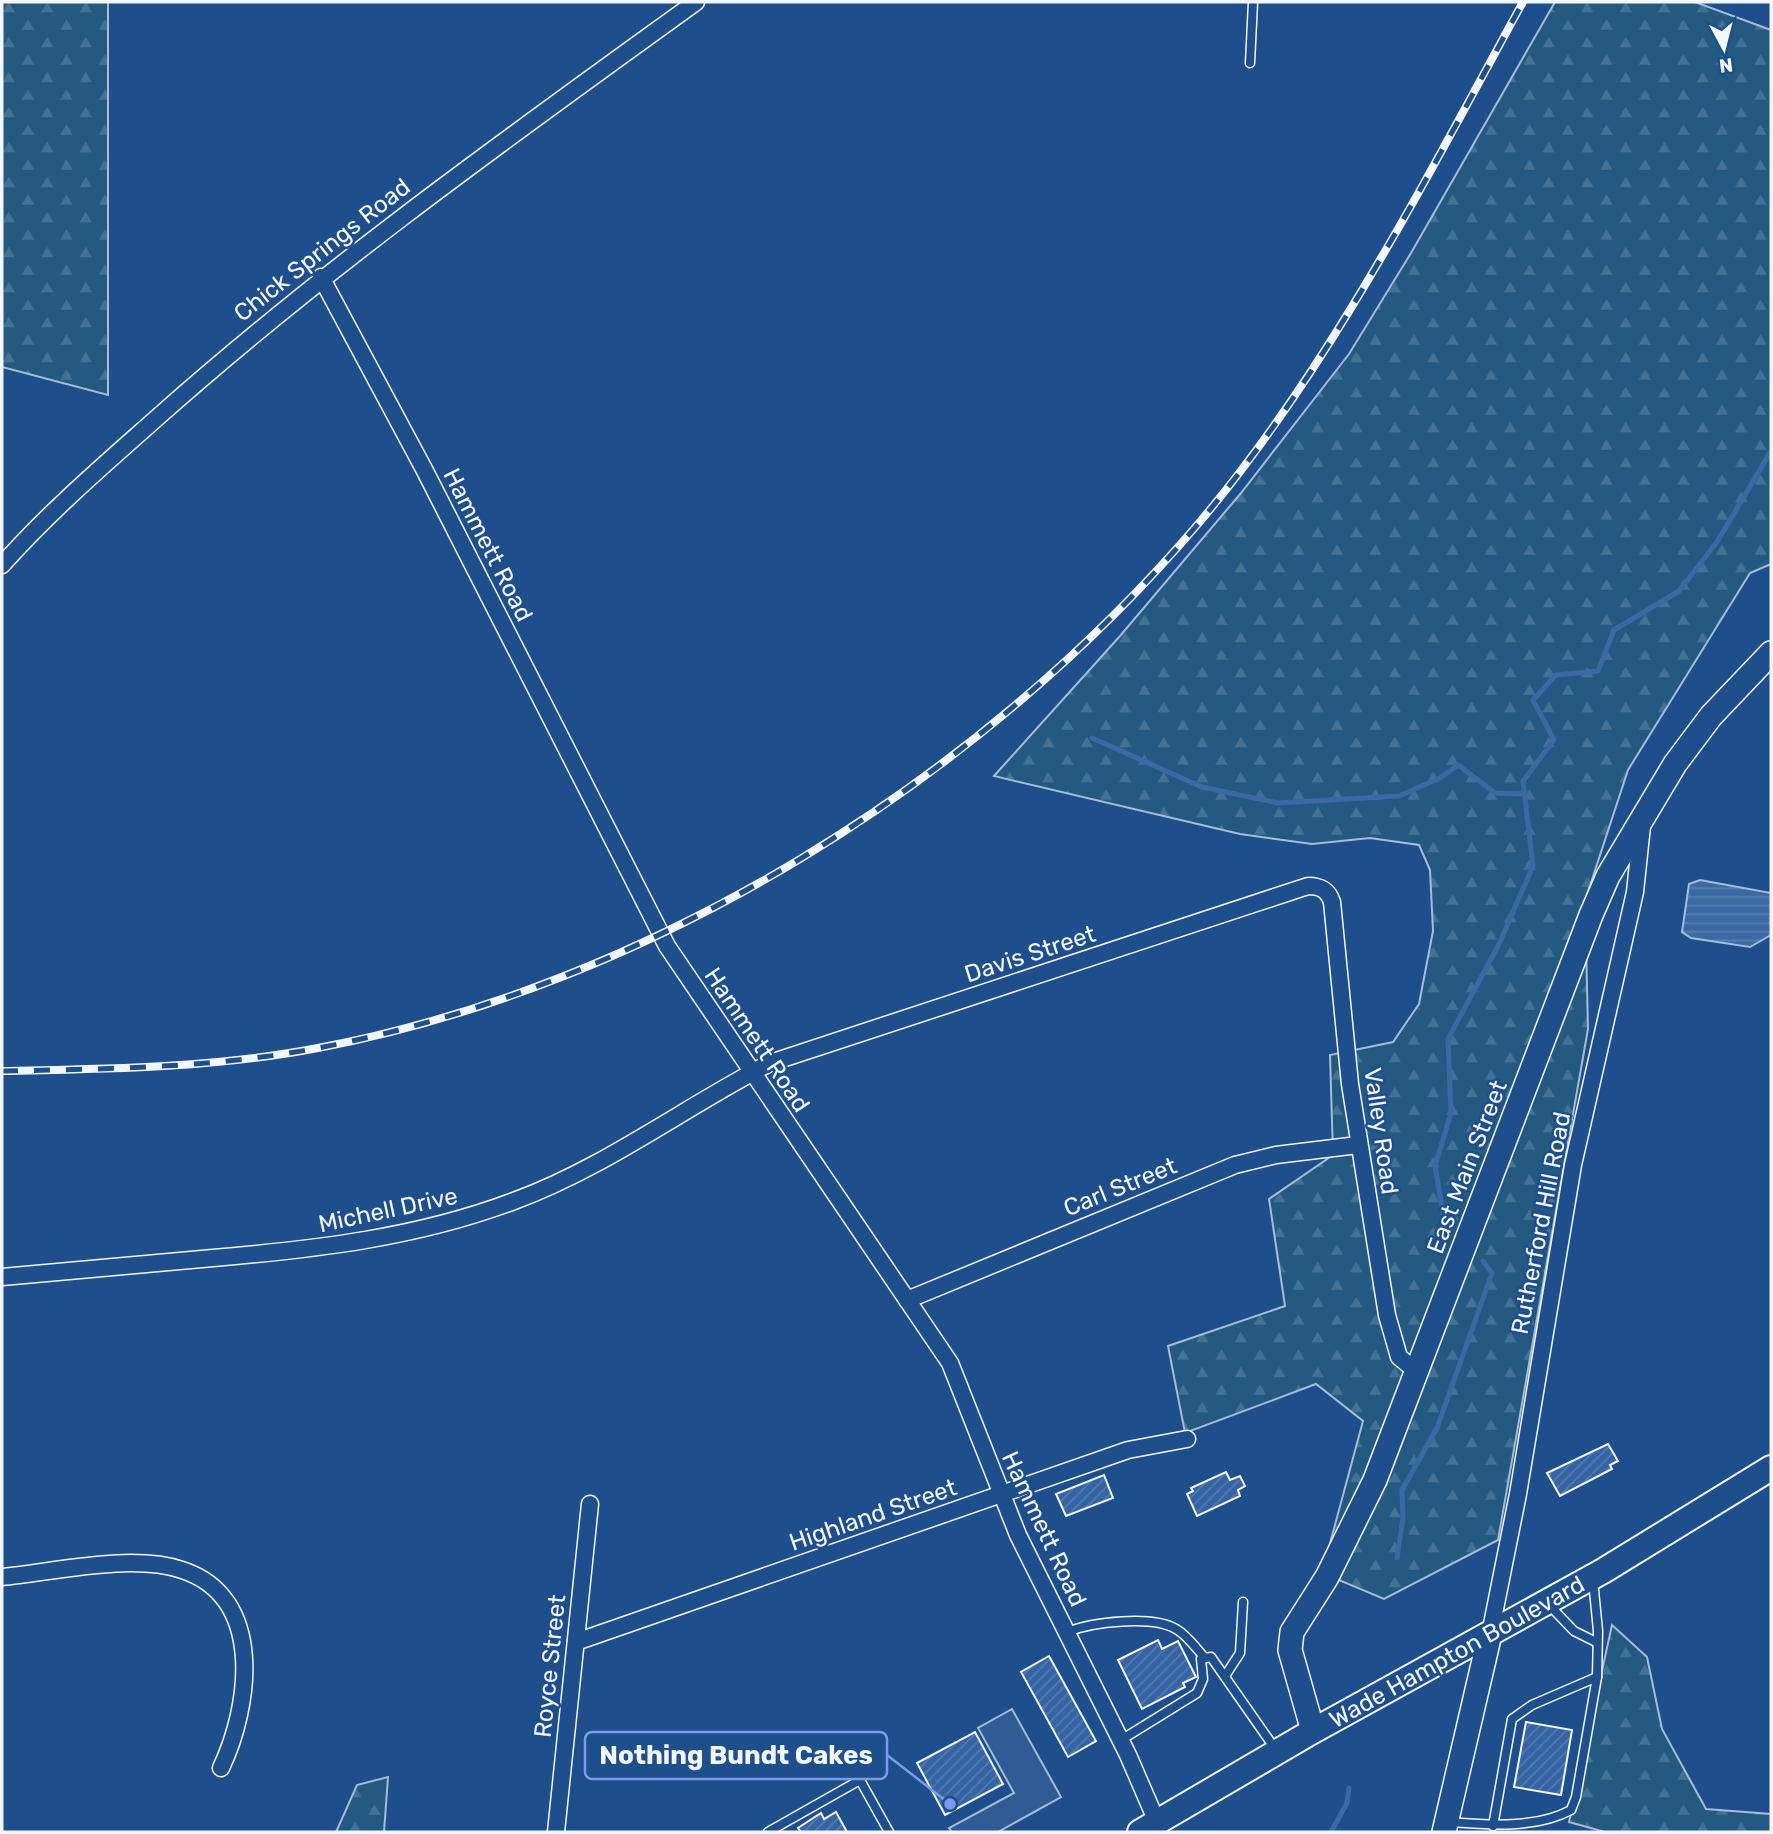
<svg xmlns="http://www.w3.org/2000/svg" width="1773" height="1834" viewBox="0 0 1773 1834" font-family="Rubik,sans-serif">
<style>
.forest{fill:url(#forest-firs);stroke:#a8bbd7;stroke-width:2}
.parking{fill:#305b95;stroke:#a8bbd7;stroke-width:2}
.water{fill:url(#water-rules);stroke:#a8bbd7;stroke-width:2}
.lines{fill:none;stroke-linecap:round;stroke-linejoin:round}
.stream{stroke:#3b69a3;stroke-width:5}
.building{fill:url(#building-hatch);stroke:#f2f6ff;stroke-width:2}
.lane-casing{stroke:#f2f6ff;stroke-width:11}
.street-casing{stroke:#f2f6ff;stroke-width:19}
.secondary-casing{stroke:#f2f6ff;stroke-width:26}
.primary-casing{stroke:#f2f6ff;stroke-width:28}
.lane{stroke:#1f4e8c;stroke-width:8}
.street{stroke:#1f4e8c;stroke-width:16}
.secondary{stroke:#1f4e8c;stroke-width:23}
.primary{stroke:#1f4e8c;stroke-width:24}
.rail-casing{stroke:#f2f6ff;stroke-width:8}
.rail{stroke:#1f4e8c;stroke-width:5;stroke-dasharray:16;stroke-linecap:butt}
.labels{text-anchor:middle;stroke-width:5;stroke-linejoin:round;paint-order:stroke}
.street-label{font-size:24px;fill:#f2f6ff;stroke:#1f4e8c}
.leader{fill:none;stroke:#7d9aea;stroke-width:2.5}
.callout-dot{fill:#7d9aea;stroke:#1f4e8c;stroke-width:2.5}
.callout{fill:#1f4e8c;stroke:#7d9aea;stroke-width:2.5}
.callout-label{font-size:26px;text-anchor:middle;font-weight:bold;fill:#f2f6ff}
</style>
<defs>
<pattern id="forest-firs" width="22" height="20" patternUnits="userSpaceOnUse" patternTransform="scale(1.75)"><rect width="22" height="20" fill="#245a82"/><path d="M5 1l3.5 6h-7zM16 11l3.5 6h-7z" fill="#447295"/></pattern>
<pattern id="water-rules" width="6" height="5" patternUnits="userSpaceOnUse" patternTransform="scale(1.75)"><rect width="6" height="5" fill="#3b69a3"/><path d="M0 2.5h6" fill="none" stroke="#587fb1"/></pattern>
<pattern id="building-hatch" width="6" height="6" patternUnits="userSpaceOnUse" patternTransform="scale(1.75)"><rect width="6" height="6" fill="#3563a3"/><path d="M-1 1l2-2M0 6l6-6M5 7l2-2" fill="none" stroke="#537ab1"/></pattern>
</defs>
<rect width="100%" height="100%" fill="#1f4e8c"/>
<g class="forest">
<polygon points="2,2 108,2 108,395 2,367"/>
<polygon points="1555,2 1695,2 1771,30 1771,564 1750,573 1628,770 1585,901 1588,1029 1498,1540 1384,1599 1322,1573 1363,1421 1316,1384 1185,1433 1168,1346 1285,1306 1269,1199 1333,1155 1330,1055 1393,1042 1419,1004 1433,931 1430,870 1419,845 1370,838 1312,844 1240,834 994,776 1120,636 1241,493 1349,354 1411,253"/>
<polygon points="1612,1625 1647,1657 1662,1729 1706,1809 1771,1814 1771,1832 1605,1832 1569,1822"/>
<polygon points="388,1777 384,1832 336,1832 357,1785"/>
</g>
<polygon class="parking" points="1012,1709 1061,1797 998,1832 952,1832 949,1828 1014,1793 978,1728"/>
<polygon class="water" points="1700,880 1771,893 1771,935 1750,947 1691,938 1682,932 1689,884"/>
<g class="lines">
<g class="stream">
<polyline points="1092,738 1202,787 1278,803 1399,796 1440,778 1458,765 1495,793 1524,794"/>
<polyline points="1447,1236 1435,1166 1451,1113 1448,1039 1499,944 1533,866 1523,781 1554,740 1533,700 1556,675 1598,671 1614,630 1679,591 1717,542 1771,451"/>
<polyline points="1397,1558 1403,1518 1402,1490 1437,1428 1492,1273 1483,1261"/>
<polyline points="1331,1832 1347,1803 1349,1788"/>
</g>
</g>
<g class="building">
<polygon points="1608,1444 1618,1461 1610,1465 1612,1469 1560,1496 1547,1473"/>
<polygon points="1226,1472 1230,1480 1240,1476 1245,1486 1238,1490 1240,1496 1197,1516 1187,1494 1193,1491 1191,1488"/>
<polygon points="1104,1475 1113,1498 1066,1516 1056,1494"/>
<polygon points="1158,1640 1162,1649 1178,1641 1196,1677 1183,1683 1185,1687 1142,1709 1118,1660"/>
<polygon points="1049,1656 1096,1741 1068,1757 1021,1672"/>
<polygon points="1526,1722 1572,1730 1561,1795 1514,1787"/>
<polygon points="975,1732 1003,1784 945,1815 917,1763"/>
<polygon points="836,1812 847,1832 801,1832 798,1828 821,1813 824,1819"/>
</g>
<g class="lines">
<g class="lane-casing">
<g id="lane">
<polyline points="1250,63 1253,2"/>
<polyline points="1550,1606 1574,1631 1596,1642"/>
<path d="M1067 1632C1092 1622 1152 1615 1176 1629 1188 1636 1195 1647 1204 1657"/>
<polyline points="1225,1676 1240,1653 1243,1602"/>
<polyline points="1121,1740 1197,1693 1203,1679 1201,1659 1211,1657 1276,1750"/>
<path d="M1449 1822C1488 1825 1536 1829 1571 1810L1576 1797 1597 1677 1598 1631 1593 1580"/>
<polyline points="1493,1826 1512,1719 1532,1705 1597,1677"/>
<polyline points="768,1832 860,1780 889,1832"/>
</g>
</g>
<g class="street-casing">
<g id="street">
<polyline points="321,277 425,471 667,946 950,1363 1018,1535 1128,1755 1157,1822"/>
<path d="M2 565C50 511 105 464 159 416 329 265 512 135 696 2"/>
<path d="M2 1277C72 1271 143 1264 213 1258 316 1249 416 1238 514 1201 606 1167 683 1108 770 1063L1308 886C1321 886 1328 890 1332 902L1350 1084 1387 1315 1399 1357 1416 1371"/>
<polyline points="907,1300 1235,1165 1276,1155 1358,1145"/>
<path d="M2 1577C54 1572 132 1553 182 1570 266 1597 250 1707 221 1768"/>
<polyline points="1490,1634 1518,1494 1573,1165 1635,892 1642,826"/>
<polyline points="576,1642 1128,1450 1187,1439"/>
<polyline points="556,1832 590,1504"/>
</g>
</g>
<g class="secondary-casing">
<g id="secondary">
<polyline points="1313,1731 1290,1650 1292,1632 1327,1577 1375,1480 1591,915 1608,876 1675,764 1711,716 1771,653"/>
<polyline points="1444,1832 1490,1634"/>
</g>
</g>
<g class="primary-casing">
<polyline id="primary" points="1140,1832 1313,1731 1603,1571 1771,1468"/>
</g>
<use href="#lane" class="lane"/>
<use href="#street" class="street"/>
<use href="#secondary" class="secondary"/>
<use href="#primary" class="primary"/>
<g class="rail-casing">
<path id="rail" d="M2 1071C107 1069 214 1068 318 1048 651 985 980 780 1198 524 1328 371 1427 177 1523 2"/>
</g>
<use href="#rail" class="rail"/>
</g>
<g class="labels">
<g class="street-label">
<text transform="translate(322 250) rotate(-38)" y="8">Chick Springs Road</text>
<text transform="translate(488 545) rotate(63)" y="8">Hammett Road</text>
<text transform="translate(1030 954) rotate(-18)" y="8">Davis Street</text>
<text transform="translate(757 1040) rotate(56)" y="8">Hammett Road</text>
<text transform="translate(1381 1131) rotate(82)" y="8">Valley Road</text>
<text transform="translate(1467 1167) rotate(-69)" y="8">East Main Street</text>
<text transform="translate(1120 1187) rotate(-22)" y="8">Carl Street</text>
<text transform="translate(388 1210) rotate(-12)" y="8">Michell Drive</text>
<text transform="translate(1541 1223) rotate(-79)" y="8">Rutherford Hill Road</text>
<text transform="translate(873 1515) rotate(-19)" y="8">Highland Street</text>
<text transform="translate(1044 1529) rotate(65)" y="8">Hammett Road</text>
<text transform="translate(1457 1652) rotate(-29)" y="8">Wade Hampton Boulevard</text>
<text transform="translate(550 1666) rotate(-84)" y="8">Royce Street</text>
</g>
</g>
<path class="leader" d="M950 1804L887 1755"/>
<circle class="callout-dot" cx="950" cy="1804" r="7"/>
<rect class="callout" x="585" y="1732" width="302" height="47" rx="7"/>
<g class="callout-label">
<text x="736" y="1764">Nothing Bundt Cakes</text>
</g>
<rect width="1773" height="1834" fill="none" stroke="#f2f6ff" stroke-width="7"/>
<g transform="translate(1724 49) rotate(173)" stroke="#1f4e8c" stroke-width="5" paint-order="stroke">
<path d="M0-5L12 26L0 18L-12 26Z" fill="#f2f6ff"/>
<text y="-10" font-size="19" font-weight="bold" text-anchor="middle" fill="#f2f6ff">N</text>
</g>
</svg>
